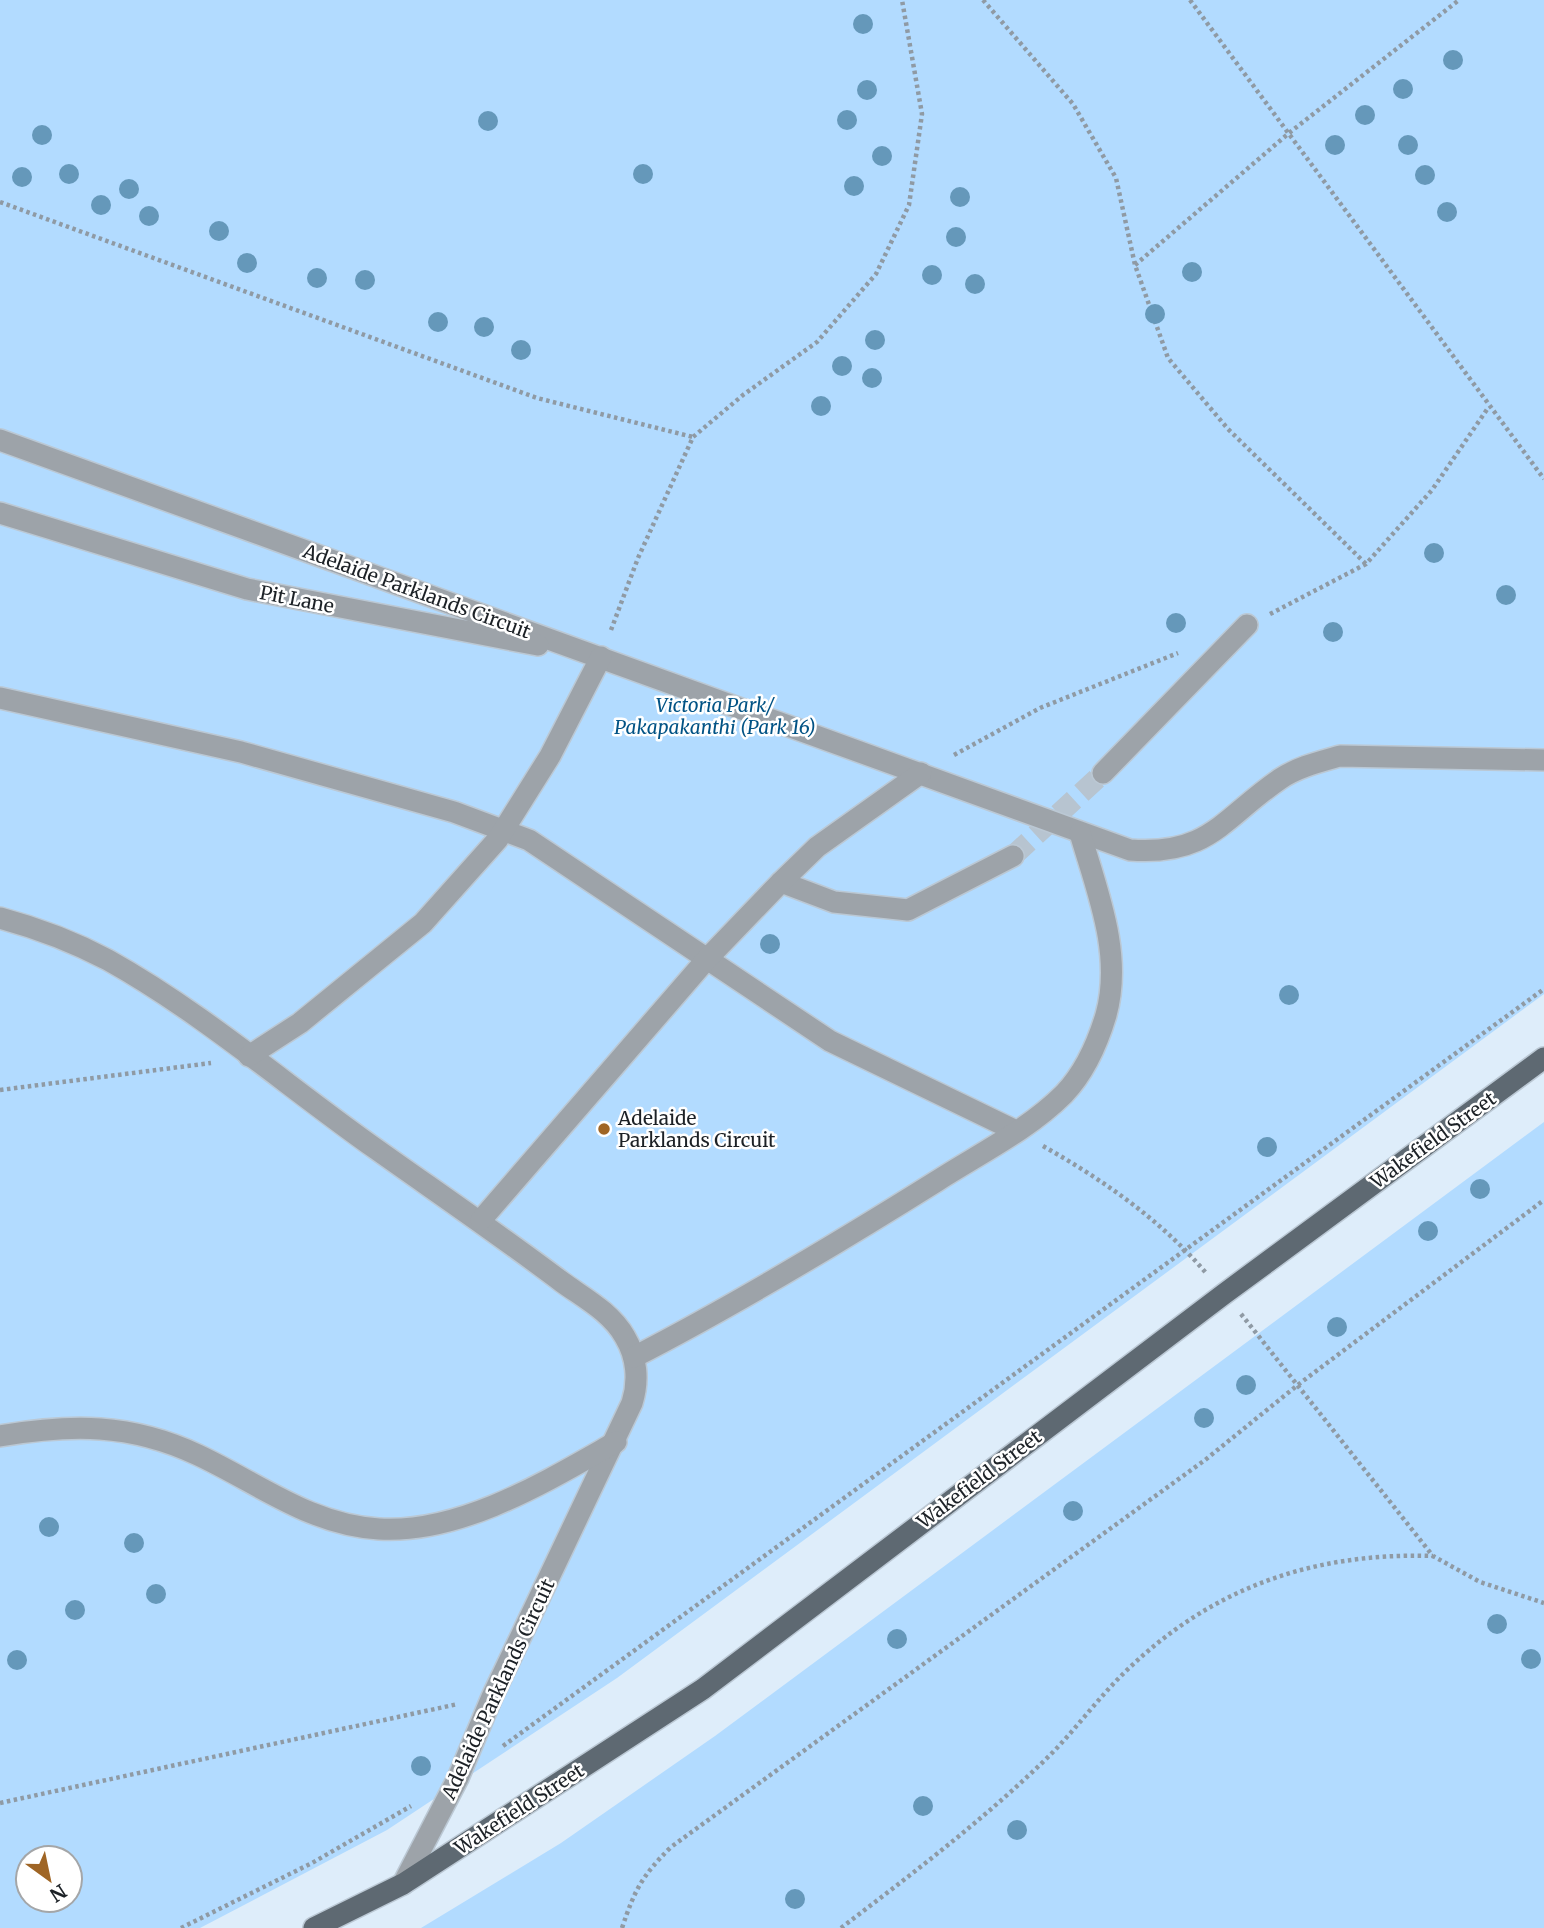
<svg xmlns="http://www.w3.org/2000/svg" width="1544" height="1928" viewBox="0 0 1544 1928" font-family="Merriweather,serif">
<style>
.green{fill:#b2dbff;fill-rule:evenodd}
.lines{fill:none;stroke-linecap:round;stroke-linejoin:round}
.minor-tunnel{stroke:#b7c4d0;stroke-width:21;stroke-dasharray:21 10;stroke-linecap:butt}
.minor-casing{stroke:#bbc8d4;stroke-width:24}
.major-casing{stroke:#bbc8d4;stroke-width:24}
.path{stroke:#8f9aa4;stroke-width:4.5;stroke-dasharray:3.5 3.5;stroke-linecap:butt}
.minor{stroke:#9da3a9;stroke-width:21}
.major{stroke:#5e6972;stroke-width:21}
.tree{fill:#6598ba}
.poi-dot{fill:#9f6525;stroke:#fff;stroke-width:2.5}
.labels{text-anchor:middle;stroke-width:5;stroke-linejoin:round;paint-order:stroke}
.street-label{font-size:19px;fill:#1c2126;stroke:#fff}
.park-label{font-size:19px;font-style:italic;fill:#025385;stroke:#fff}
.poi-label{font-size:19px;fill:#1c2126;stroke:#fff;text-anchor:start}
</style>
<rect width="100%" height="100%" fill="#deedfa"/>
<g class="green">
<path d="M0 0H1544V994L617 1678 387 1830 200 1928H0ZM28 1858H70V1900H28Z"/>
<polygon points="1544,1122 1544,1928 421,1928 561,1843 715,1736"/>
</g>
<g class="lines">
<polyline class="minor-tunnel" points="1013,856 1103,773"/>
<g class="minor-casing">
<g id="minor">
<path d="M0 440 1130 850C1209 856 1223 818 1280 779 1298 767 1319 762 1340 756L1544 760"/>
<polyline points="0,513 247,589 538,645"/>
<polyline points="0,698 241,752 454,812 529,840 830,1041 1016,1131"/>
<polyline points="1103,773 1247,625"/>
<polyline points="781,882 834,902 908,910 1013,856"/>
<path d="M0 918C37 928 74 942 108 960 203 1013 288 1087 376 1149 438 1193 501 1236 562 1282 584 1298 611 1312 625 1337 637 1357 639 1381 632 1403L492 1697 458 1778 403 1884"/>
<polyline points="249,1056 300,1023 423,923 498,839 550,756 601,657"/>
<polyline points="481,1220 706,960 781,882 817,847 921,773"/>
<path d="M634 1357C737 1304 838 1243 937 1181 979 1154 1028 1130 1064 1094 1085 1072 1097 1045 1106 1015 1123 954 1097 891 1080 833"/>
<path d="M0 1436C71 1424 130 1423 198 1455 258 1483 310 1525 379 1529 461 1534 547 1481 616 1442"/>
</g>
</g>
<g class="major-casing">
<polyline id="major" points="314,1928 403,1884 703,1689 1224,1294 1544,1058"/>
</g>
<g class="path">
<polyline points="983,0 1073,104 1116,178 1135,265 1168,358 1228,429 1366,564"/>
<polyline points="1190,0 1544,479"/>
<polyline points="0,202 537,398 693,437"/>
<polyline points="1135,265 1289,133 1459,0"/>
<polyline points="1270,614 1366,564 1432,490 1488,408"/>
<polyline points="611,630 638,558 693,437 743,395 817,342 876,274 909,205 922,114 902,0"/>
<polyline points="954,755 1040,708 1178,653"/>
<polyline points="0,1090 211,1063"/>
<path d="M1043 1146C1103 1180 1161 1220 1206 1273"/>
<polyline points="1241,1314 1433,1556 1480,1582 1544,1603"/>
<polyline points="503,1746 1544,989"/>
<polyline points="0,1803 458,1704"/>
<polyline points="181,1928 312,1863 411,1806"/>
<path d="M622 1928C635 1889 642 1876 671 1847L1205 1460 1299 1384 1544 1200"/>
<path d="M841 1928C912 1874 982 1821 1046 1759 1074 1732 1097 1699 1125 1672 1211 1588 1313 1552 1433 1556"/>
</g>
<use href="#minor" class="minor"/>
<use href="#major" class="major"/>
</g>
<g class="tree">
<circle cx="863" cy="24" r="10"/>
<circle cx="1453" cy="60" r="10"/>
<circle cx="1403" cy="89" r="10"/>
<circle cx="867" cy="90" r="10"/>
<circle cx="1365" cy="115" r="10"/>
<circle cx="847" cy="120" r="10"/>
<circle cx="488" cy="121" r="10"/>
<circle cx="42" cy="135" r="10"/>
<circle cx="1335" cy="145" r="10"/>
<circle cx="1408" cy="145" r="10"/>
<circle cx="882" cy="156" r="10"/>
<circle cx="69" cy="174" r="10"/>
<circle cx="643" cy="174" r="10"/>
<circle cx="1425" cy="175" r="10"/>
<circle cx="22" cy="177" r="10"/>
<circle cx="854" cy="186" r="10"/>
<circle cx="129" cy="189" r="10"/>
<circle cx="960" cy="197" r="10"/>
<circle cx="101" cy="205" r="10"/>
<circle cx="1447" cy="212" r="10"/>
<circle cx="149" cy="216" r="10"/>
<circle cx="219" cy="231" r="10"/>
<circle cx="956" cy="237" r="10"/>
<circle cx="247" cy="263" r="10"/>
<circle cx="1192" cy="272" r="10"/>
<circle cx="932" cy="275" r="10"/>
<circle cx="317" cy="278" r="10"/>
<circle cx="365" cy="280" r="10"/>
<circle cx="975" cy="284" r="10"/>
<circle cx="1155" cy="314" r="10"/>
<circle cx="438" cy="322" r="10"/>
<circle cx="484" cy="327" r="10"/>
<circle cx="875" cy="340" r="10"/>
<circle cx="521" cy="350" r="10"/>
<circle cx="842" cy="366" r="10"/>
<circle cx="872" cy="378" r="10"/>
<circle cx="821" cy="406" r="10"/>
<circle cx="1434" cy="553" r="10"/>
<circle cx="1506" cy="595" r="10"/>
<circle cx="1176" cy="623" r="10"/>
<circle cx="1333" cy="632" r="10"/>
<circle cx="770" cy="944" r="10"/>
<circle cx="1289" cy="995" r="10"/>
<circle cx="1267" cy="1147" r="10"/>
<circle cx="1480" cy="1189" r="10"/>
<circle cx="1428" cy="1231" r="10"/>
<circle cx="1337" cy="1327" r="10"/>
<circle cx="1246" cy="1385" r="10"/>
<circle cx="1204" cy="1418" r="10"/>
<circle cx="1073" cy="1511" r="10"/>
<circle cx="49" cy="1527" r="10"/>
<circle cx="134" cy="1543" r="10"/>
<circle cx="156" cy="1594" r="10"/>
<circle cx="75" cy="1610" r="10"/>
<circle cx="1497" cy="1624" r="10"/>
<circle cx="897" cy="1639" r="10"/>
<circle cx="1531" cy="1659" r="10"/>
<circle cx="17" cy="1660" r="10"/>
<circle cx="421" cy="1766" r="10"/>
<circle cx="923" cy="1806" r="10"/>
<circle cx="1017" cy="1830" r="10"/>
<circle cx="795" cy="1899" r="10"/>
</g>
<circle class="poi-dot" cx="604" cy="1129" r="7"/>
<g class="labels">
<g class="street-label">
<text transform="translate(417 591) rotate(20)" y="7">Adelaide Parklands Circuit</text>
<text transform="translate(297 599) rotate(11)" y="7">Pit Lane</text>
<text transform="translate(1433 1140) rotate(-36)" y="7">Wakefield Street</text>
<text transform="translate(979 1479) rotate(-37)" y="7">Wakefield Street</text>
<text transform="translate(498 1689) rotate(-65)" y="7">Adelaide Parklands Circuit</text>
<text transform="translate(519 1809) rotate(-33)" y="7">Wakefield Street</text>
</g>
<g class="park-label">
<text x="715" y="712">Victoria Park/<tspan x="715" dy="22">Pakapakanthi (Park 16)</tspan></text>
</g>
<g class="poi-label">
<text x="618" y="1125">Adelaide<tspan x="618" dy="22">Parklands Circuit</tspan></text>
</g>
</g>
<g transform="translate(49 1879) rotate(147)"><circle r="33" fill="#ffffff" stroke="#a4a6a8" stroke-width="2"/>
<path d="M0-5L12 26L0 18L-12 26Z" fill="#9f6525"/>
<text y="-10" font-size="19" font-weight="bold" text-anchor="middle" fill="#1c2126">N</text>
</g>
</svg>
